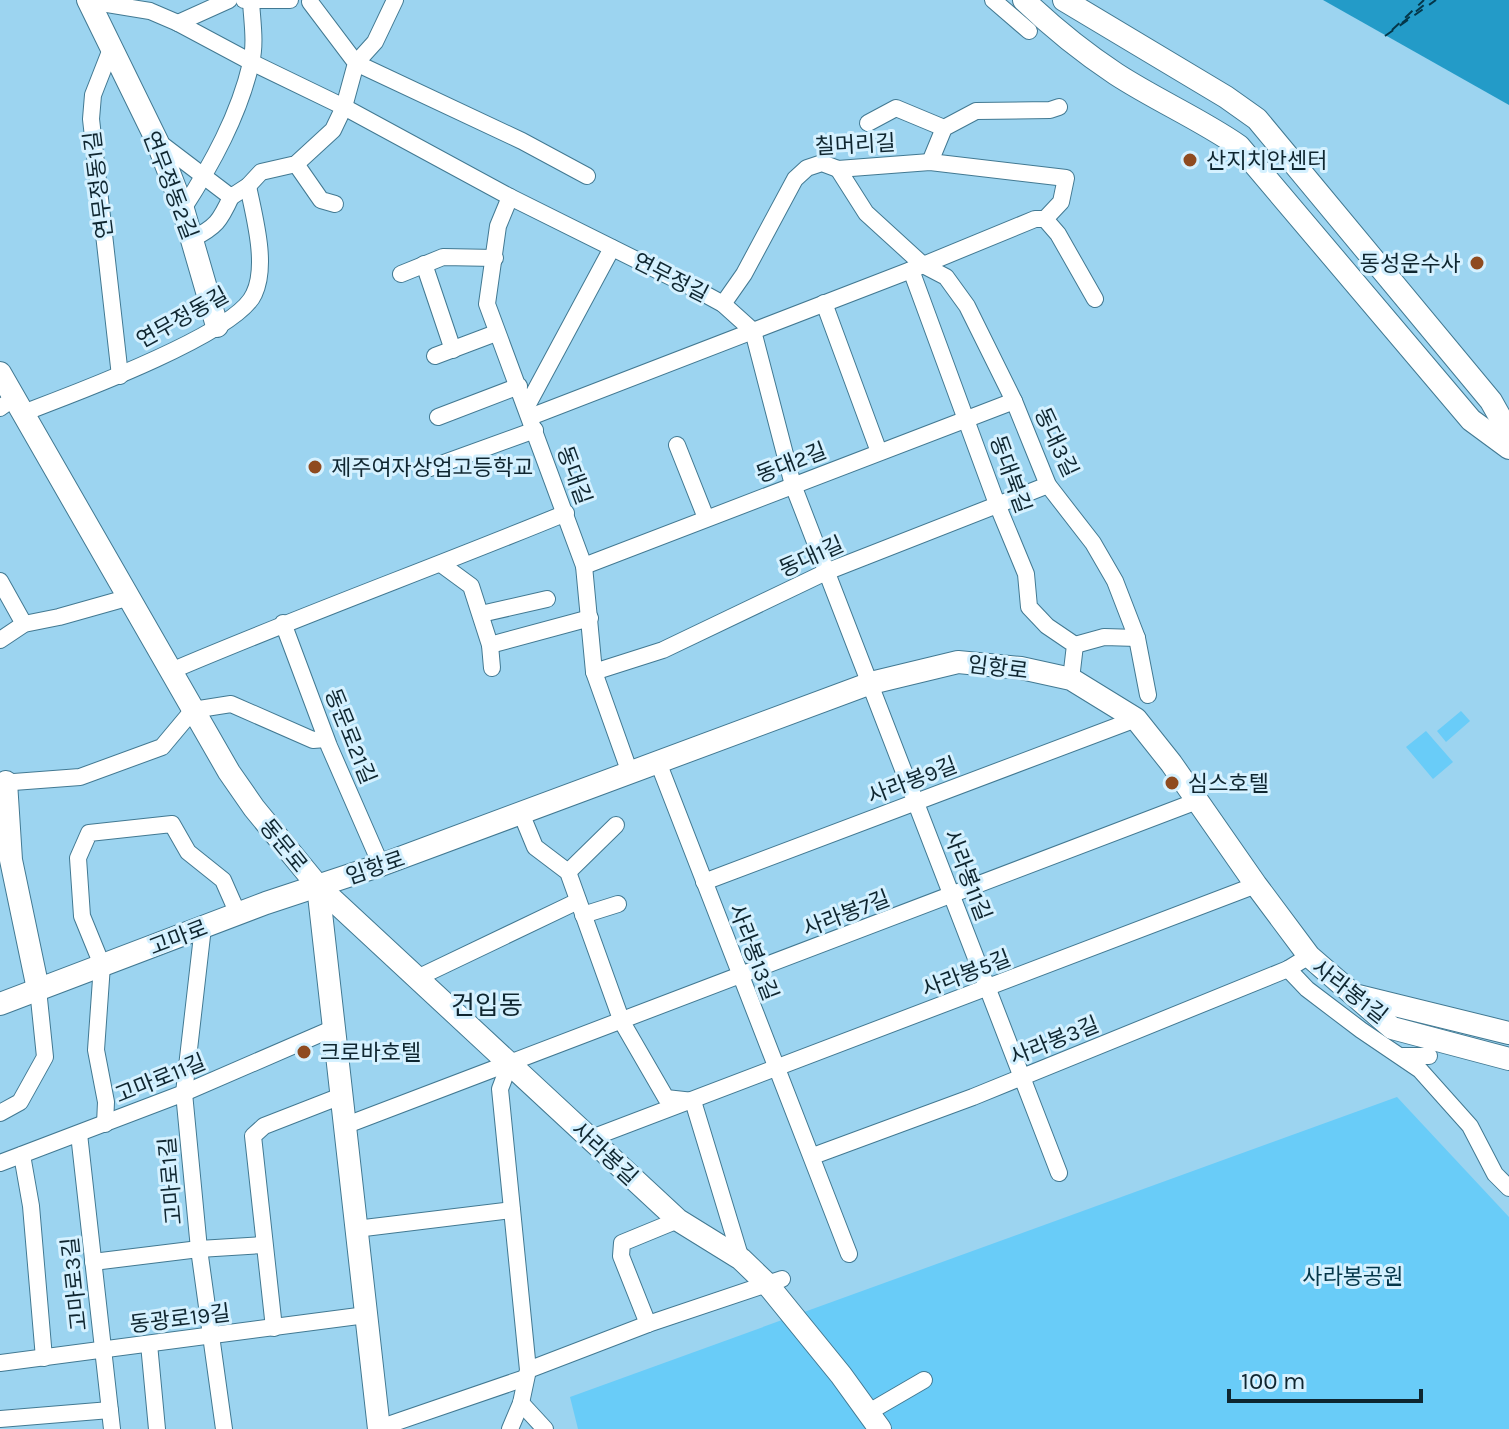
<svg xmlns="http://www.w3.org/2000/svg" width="1509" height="1429" viewBox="0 0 1509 1429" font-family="Karla,'Noto Sans KR',sans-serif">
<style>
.green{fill:#69ccf8}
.water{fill:#239bc8}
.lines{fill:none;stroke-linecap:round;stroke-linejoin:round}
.ferry{stroke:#04374a;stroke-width:2;stroke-dasharray:10 8;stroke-linecap:butt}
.street-casing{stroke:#427992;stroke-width:18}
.secondary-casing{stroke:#427992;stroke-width:24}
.street{stroke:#fff;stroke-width:16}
.secondary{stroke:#fff;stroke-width:22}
.poi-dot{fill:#8f4b20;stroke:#d5f1ff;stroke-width:3}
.labels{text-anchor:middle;stroke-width:6;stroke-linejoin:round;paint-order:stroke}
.street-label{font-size:22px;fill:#0f2630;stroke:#d5f1ff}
.poi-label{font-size:22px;fill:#0f2630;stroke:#d5f1ff;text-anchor:start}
.park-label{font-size:22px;fill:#033649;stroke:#d5f1ff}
.quarter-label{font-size:26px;fill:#0f2630;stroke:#d5f1ff}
</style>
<rect width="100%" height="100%" fill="#9cd4f0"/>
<g class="green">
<polygon points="1461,711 1470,721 1446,742 1437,731"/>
<polygon points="1426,731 1453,762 1433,779 1406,747"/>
<polygon points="1397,1097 1509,1217 1509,1429 578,1429 570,1397"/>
</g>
<polygon class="water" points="1323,0 1509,0 1509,105"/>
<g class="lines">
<g class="ferry">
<polyline points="1402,23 1430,0"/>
<polyline points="1392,30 1424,0"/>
<polyline points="1385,36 1436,0"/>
</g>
<g class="street-casing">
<g id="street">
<polyline points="244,0 290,0"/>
<polyline points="395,0 375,42 356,63 522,141 587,176"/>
<polyline points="993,0 1029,31"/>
<polyline points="89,1 150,11 178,23 251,62 344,107 510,197 701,292 723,304 753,331 793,485 1059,1173"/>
<polyline points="178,23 229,0"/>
<polyline points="111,49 93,95 91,119 120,376"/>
<polyline points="868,123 896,108 944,128"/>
<polyline points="160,143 231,197 248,186 261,172 296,164 333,130 344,107 356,63 310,2"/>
<polyline points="930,162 944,128 976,111 1050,110 1059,107"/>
<polyline points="296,164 321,200 335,204"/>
<polyline points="838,169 866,213 923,265 946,277 967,306 1014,401 1048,485 1093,543 1115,581 1137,638 1148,695"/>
<polyline points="510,197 498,226 487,304 584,566 594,672 630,773"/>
<path d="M183 209C212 164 239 115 251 63 256 43 252 21 251 1"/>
<polyline points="1045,219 1058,234 1095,299"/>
<path d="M192 239C216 227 220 221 231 197"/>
<polyline points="424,264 453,350"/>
<polyline points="911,270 997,504 1026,574 1029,607 1047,626 1075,645 1071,679"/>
<polyline points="401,274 443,257 495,258"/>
<polyline points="824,303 879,452"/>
<polyline points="723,304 744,274 795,179 807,168 822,163 838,169 930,162 1066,178 1061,202 1045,219"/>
<polyline points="435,356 496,333"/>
<polyline points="527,406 612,248"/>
<polyline points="0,408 14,398"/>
<path d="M23 413C68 396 237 334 254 294 268 265 254 216 248 186"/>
<polyline points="438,417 519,386"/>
<polyline points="530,417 911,270 1035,219 1045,219"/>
<polyline points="677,445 706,518"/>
<polyline points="430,468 535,430"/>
<polyline points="441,564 471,586 490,645 492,668"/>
<polyline points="584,566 1014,401"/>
<polyline points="0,581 24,624"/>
<polyline points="481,614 547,599"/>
<polyline points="283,623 329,746 381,865"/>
<polyline points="0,640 24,624 59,617 130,597"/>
<polyline points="490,645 590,618"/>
<polyline points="1075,645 1104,637 1137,638"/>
<path d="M171 671C302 615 435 567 566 513"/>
<polyline points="594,672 663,650 826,572 1048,485"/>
<polyline points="658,762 849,1254"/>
<polyline points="0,783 80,777 162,747 193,710 231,704 313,740 326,739"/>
<polyline points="521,813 535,847 568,872 622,1022 666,1098 693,1101 741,1259"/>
<polyline points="568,872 616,825"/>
<polyline points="704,882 1136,719"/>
<polyline points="583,915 618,904"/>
<polyline points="203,927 184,1093 199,1249 224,1429"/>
<polyline points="1288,969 1307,989 1361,1030 1420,1070 1470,1126 1495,1174 1509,1188"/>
<polyline points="415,979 578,901"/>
<polyline points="1403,1056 1429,1056"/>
<polyline points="509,1065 500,1089 528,1370 521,1403 510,1429"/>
<polyline points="0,1113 20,1102 45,1057 38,989"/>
<polyline points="105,1124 106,1102 96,1050 102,965 82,916 78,858 89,833 172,824 188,852 223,880 238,914"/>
<polyline points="344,1126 1197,801"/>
<polyline points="79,1134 112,1429"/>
<polyline points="589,1139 1256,885"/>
<polyline points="22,1155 31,1206 44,1358"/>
<polyline points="813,1156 973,1097 1288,969 1309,956"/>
<polyline points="0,1163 184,1093 334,1028"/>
<polyline points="356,1229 512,1210"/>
<polyline points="93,1262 199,1249 263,1245"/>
<polyline points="648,1324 621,1256 622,1243 678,1220"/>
<polyline points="274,1328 253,1136 264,1126 341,1096"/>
<polyline points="149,1344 157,1429"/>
<polyline points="0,1363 366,1315"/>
<polyline points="528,1370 648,1324 782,1279"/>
<polyline points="521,1403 545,1429"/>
<polyline points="869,1412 924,1380"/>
<polyline points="0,1419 110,1410"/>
<polyline points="379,1428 525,1378"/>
</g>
</g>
<g class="secondary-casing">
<g id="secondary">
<polyline points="88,0 157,141 183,209 217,326"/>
<path d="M1024 0C1052 27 1083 52 1116 74 1156 100 1200 119 1239 146L1471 420 1509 448"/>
<polyline points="1064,0 1226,97 1257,119 1491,401 1509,433"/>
<polyline points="0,373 229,772 254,808 318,886 678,1220 741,1259 767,1284 841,1375 880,1429"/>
<polyline points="6,782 11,860 38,989"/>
<polyline points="318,886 379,1429"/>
<polyline points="1358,996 1509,1033"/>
<polyline points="0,1004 266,903 381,865 871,683 958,662 1021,668 1071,679 1136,719 1171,763 1256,885 1309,956 1392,1028 1509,1059"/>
</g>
</g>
<use href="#street" class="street"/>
<use href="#secondary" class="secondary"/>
</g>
<g class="poi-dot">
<circle cx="1190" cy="160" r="8"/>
<circle cx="1477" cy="263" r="8"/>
<circle cx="315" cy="467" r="8"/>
<circle cx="1172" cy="783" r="8"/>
<circle cx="304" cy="1052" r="8"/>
</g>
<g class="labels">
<g class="street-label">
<text transform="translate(855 144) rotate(-3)" y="8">칠머리길</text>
<text transform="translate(98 185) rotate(-97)" y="8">연무정동1길</text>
<text transform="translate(171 185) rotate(69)" y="8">연무정동2길</text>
<text transform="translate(671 277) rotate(27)" y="8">연무정길</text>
<text transform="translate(182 317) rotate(-29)" y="8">연무정동길</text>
<text transform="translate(1057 442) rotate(65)" y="8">동대3길</text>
<text transform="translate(791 462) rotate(-21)" y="8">동대2길</text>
<text transform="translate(1011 474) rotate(70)" y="8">동대북길</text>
<text transform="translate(575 475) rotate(70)" y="8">동대길</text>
<text transform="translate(811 556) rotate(-24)" y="8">동대1길</text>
<text transform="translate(998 667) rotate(7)" y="8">임항로</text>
<text transform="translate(351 736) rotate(68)" y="8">동문로21길</text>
<text transform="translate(912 780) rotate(-21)" y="8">사라봉9길</text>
<text transform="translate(284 845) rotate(51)" y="8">동문로</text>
<text transform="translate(375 867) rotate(-19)" y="8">임항로</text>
<text transform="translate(968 875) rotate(69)" y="8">사라봉11길</text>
<text transform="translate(846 913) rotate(-21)" y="8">사라봉7길</text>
<text transform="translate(178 937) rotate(-21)" y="8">고마로</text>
<text transform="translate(754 952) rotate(69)" y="8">사라봉13길</text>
<text transform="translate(966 973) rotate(-21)" y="8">사라봉5길</text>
<text transform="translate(1350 991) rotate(38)" y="8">사라봉1길</text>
<text transform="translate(1054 1040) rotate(-22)" y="8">사라봉3길</text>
<text transform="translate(160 1078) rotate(-22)" y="8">고마로11길</text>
<text transform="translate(605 1153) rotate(43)" y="8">사라봉길</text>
<text transform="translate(170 1181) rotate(-95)" y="8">고마로1길</text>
<text transform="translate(74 1284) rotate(-96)" y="8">고마로3길</text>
<text transform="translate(180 1318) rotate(-7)" y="8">동광로19길</text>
</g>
<g class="poi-label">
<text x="1206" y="168">산지치안센터</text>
<text x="1461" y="271" text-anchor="end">동성운수사</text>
<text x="331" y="475">제주여자상업고등학교</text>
<text x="1188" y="791">심스호텔</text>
<text x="320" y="1060">크로바호텔</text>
</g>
<g class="park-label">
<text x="1353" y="1284">사라봉공원</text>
</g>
<g class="quarter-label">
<text x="487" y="1014">건입동</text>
</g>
</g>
<path d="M1229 1389v12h192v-12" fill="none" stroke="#0f2630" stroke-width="4"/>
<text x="1241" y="1389" font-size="24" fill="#0f2630" stroke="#d5f1ff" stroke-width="6" paint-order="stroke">100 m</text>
</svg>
